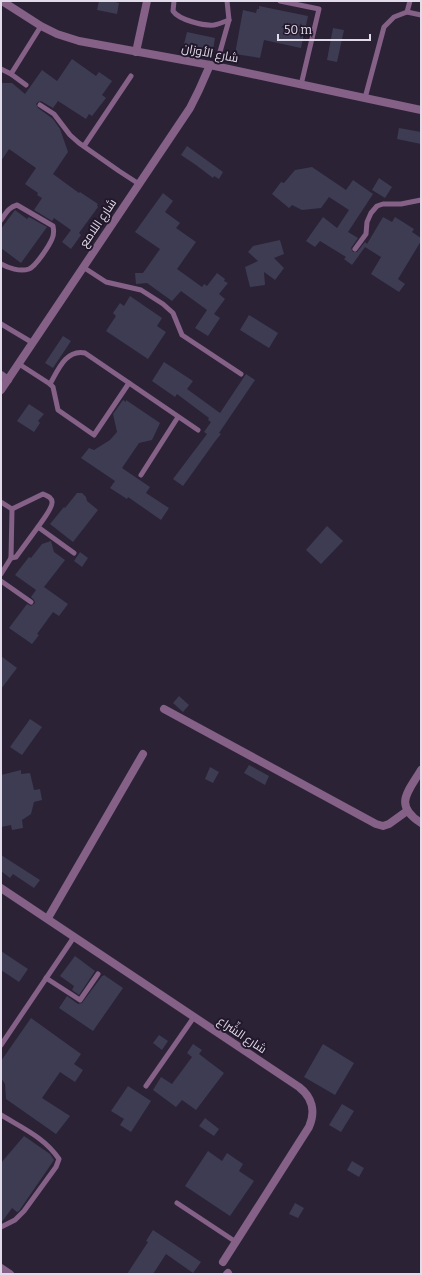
<svg xmlns="http://www.w3.org/2000/svg" width="422" height="1275" viewBox="0 0 422 1275" font-family="Bitter,Cairo,serif">
<style>
.building{fill:#3d3c53}
.lines{fill:none;stroke-linecap:round;stroke-linejoin:round}
.service{stroke:#856087;stroke-width:5}
.minor{stroke:#856087;stroke-width:8}
.labels{text-anchor:middle;stroke-width:4;stroke-linejoin:round;paint-order:stroke}
.street-label{font-size:12px;fill:#e2dbe9;stroke:#22182c}
</style>
<rect width="100%" height="100%" fill="#2b2236"/>
<g class="building">
<polygon points="99,1 112,1 119,3 117,14 97,10"/>
<polygon points="259,6 308,16 301,48 264,40 260,58 235,54 243,10 256,13 257,9 259,9"/>
<polygon points="333,28 344,30 337,62 327,60"/>
<polygon points="187,32 215,38 213,50 184,44"/>
<polygon points="72,59 96,76 99,72 112,81 102,95 106,98 92,116 89,114 86,119 58,101 53,108 41,101 38,102 36,104 38,108 53,119 60,129 68,152 53,174 79,193 80,192 98,204 97,205 98,207 79,233 81,235 71,249 62,242 71,230 54,218 52,221 34,210 42,198 37,195 38,193 25,184 36,168 9,149 1,161 1,83 12,83 25,94 42,70 57,81"/>
<polygon points="399,128 421,132 421,144 397,139"/>
<polygon points="187,146 223,172 219,179 214,176 213,178 196,165 181,155"/>
<polygon points="312,167 346,190 353,180 373,194 348,232 358,238 351,248 353,252 357,252 365,242 367,244 383,217 392,222 395,217 414,229 412,232 421,238 421,241 398,279 405,284 399,292 371,274 381,257 365,247 352,265 344,259 346,257 320,241 315,247 306,241 323,217 337,228 349,210 329,197 321,208 302,210 292,205 289,208 272,194 281,182 284,183 295,170"/>
<polygon points="379,178 392,187 385,198 372,190"/>
<polygon points="163,193 173,201 165,212 180,223 176,228 196,242 177,269 202,287 204,284 207,286 217,273 225,279 224,281 228,283 219,294 225,299 214,314 220,318 208,336 195,328 207,310 181,291 172,301 147,283 136,284 135,273 143,273 160,249 135,232"/>
<polygon points="15,210 27,219 29,217 47,227 21,263 1,248 1,229"/>
<polygon points="280,240 284,254 274,258 284,268 275,280 264,272 265,285 250,287 245,267 258,261 248,252 253,246"/>
<polygon points="130,296 162,318 157,326 166,332 148,359 106,331 116,316 113,313 120,303 124,306"/>
<polygon points="249,315 278,333 269,348 240,330"/>
<polygon points="63,336 71,341 53,368 45,363"/>
<polygon points="164,362 193,381 187,389 220,413 246,374 255,380 219,433 221,434 216,440 183,486 173,479 207,434 204,432 211,422 208,420 209,418 177,394 175,397 152,381"/>
<polygon points="123,400 126,402 126,400 160,423 152,440 139,443 122,468 150,487 146,493 169,508 161,520 128,497 127,499 110,488 115,481 81,458 89,448 94,450 110,440 117,432 113,414"/>
<polygon points="29,404 44,414 38,421 40,423 34,432 17,421"/>
<polygon points="77,493 82,493 86,497 87,501 98,510 73,542 50,524 64,507 65,508"/>
<polygon points="327,526 343,541 321,564 306,550"/>
<polygon points="51,541 54,552 65,560 44,587 68,604 59,616 53,612 37,634 39,635 32,644 9,628 27,604 31,606 35,603 34,600 31,597 36,590 15,575 29,557 31,558 42,544"/>
<polygon points="80,552 88,558 82,567 74,561"/>
<polygon points="1,656 17,668 1,689"/>
<polygon points="179,696 189,705 183,712 173,703"/>
<polygon points="30,719 42,727 22,755 10,747"/>
<polygon points="249,765 269,776 265,785 244,773"/>
<polygon points="210,767 219,772 213,783 205,779"/>
<polygon points="21,770 21,774 30,773 34,790 40,789 42,800 34,802 31,814 22,820 23,828 12,830 11,825 1,827 1,775"/>
<polygon points="1,855 40,880 34,888 13,874 10,878 1,871"/>
<polygon points="1,951 28,969 19,982 1,970"/>
<polygon points="75,956 95,971 79,995 72,990 74,986 60,976"/>
<polygon points="104,975 123,988 93,1031 59,1008 67,996 78,1004 82,1003 102,976 103,976"/>
<polygon points="31,1018 81,1054 74,1064 83,1070 75,1082 60,1072 42,1098 70,1116 56,1134 6,1099 5,1084 1,1078 1,1061"/>
<polygon points="159,1035 168,1041 162,1050 153,1043"/>
<polygon points="193,1044 202,1050 199,1054 224,1073 196,1110 182,1100 176,1107 153,1090 161,1077 172,1084 192,1057 187,1053"/>
<polygon points="323,1044 354,1063 335,1095 304,1077"/>
<polygon points="128,1086 151,1101 131,1132 120,1125 124,1119 111,1111"/>
<polygon points="342,1104 354,1111 341,1132 329,1125"/>
<polygon points="205,1118 219,1129 214,1136 199,1126"/>
<polygon points="24,1136 50,1154 54,1160 19,1211 17,1212 12,1208 1,1223 1,1163"/>
<polygon points="208,1151 222,1161 227,1153 243,1164 239,1171 254,1181 230,1216 185,1186"/>
<polygon points="352,1161 364,1168 359,1177 347,1170"/>
<polygon points="295,1203 304,1208 298,1218 289,1214"/>
<polygon points="153,1230 201,1262 193,1273 166,1254 153,1274 127,1274 148,1242 146,1241"/>
</g>
<g class="lines">
<g class="service">
<path d="M174 1 173 11C179 20 204 26 214 25 219 24 224 22 229 20"/>
<polyline points="280,1 319,9 301,85"/>
<polyline points="407,12 421,15"/>
<polyline points="216,66 229,20 227,1"/>
<polyline points="1,69 11,74 41,26"/>
<polyline points="11,74 26,85"/>
<polyline points="365,98 384,27 394,17 407,12 410,1"/>
<polyline points="40,105 54,114 70,135 79,143 119,171 139,184"/>
<polyline points="84,146 131,76"/>
<path d="M1 220C6 213 9 207 17 205L53 226C54 231 54 235 52 239 49 246 36 266 29 269 20 272 8 268 1 264"/>
<polyline points="355,249 366,234 367,222 371,213 377,206 383,204 401,204 421,200"/>
<polyline points="83,267 106,282 141,290 163,304 173,313 182,335 241,374"/>
<polyline points="1,324 33,343"/>
<polyline points="19,364 50,384 53,387 58,410 94,435 129,383"/>
<path d="M50 384C58 370 66 349 85 353L198 430"/>
<polyline points="141,475 178,417"/>
<path d="M1 502 12 509 43 494C47 496 52 497 52 502 53 508 41 522 38 527L74 553"/>
<polyline points="11,558 16,557 38,527"/>
<polyline points="1,574 11,558 12,509"/>
<polyline points="1,581 31,602"/>
<polyline points="46,978 80,1000 98,974"/>
<polyline points="1,1045 74,937"/>
<polyline points="146,1086 194,1017"/>
<path d="M1 1115C22 1128 44 1137 59 1159L56 1167 24 1211 15 1220 1 1227"/>
<polyline points="177,1203 236,1242"/>
</g>
<g class="minor">
<polyline points="2,1 41,26 57,34 79,41 210,65 421,110"/>
<polyline points="136,52 147,1"/>
<polyline points="1,375 8,380"/>
<polyline points="1,390 190,108 199,90 210,65"/>
<polyline points="164,709 376,824 383,826 389,824 407,811"/>
<path d="M421 770C408 792 393 805 421 823"/>
<path d="M1 888 299 1087C312 1097 316 1111 309 1127L223 1262"/>
<polyline points="48,918 143,754"/>
<polyline points="1,1268 10,1274"/>
<polyline points="227,1274 228,1273"/>
</g>
</g>
<g class="labels">
<g class="street-label">
<text transform="translate(210 53) rotate(11)" y="4">شارع الأوزان</text>
<text transform="translate(98 223) rotate(-56)" y="4">شارع اللامع</text>
<text transform="translate(242 1035) rotate(34)" y="4">شارع الشِّراع</text>
</g>
</g>
<rect width="422" height="1275" fill="none" stroke="#e2dbe9" stroke-width="4"/>
<path d="M278 34v6h92v-6" fill="none" stroke="#e2dbe9" stroke-width="2"/>
<text x="284" y="34" font-size="12" fill="#e2dbe9" stroke="#22182c" stroke-width="3" paint-order="stroke">50 m</text>
</svg>
